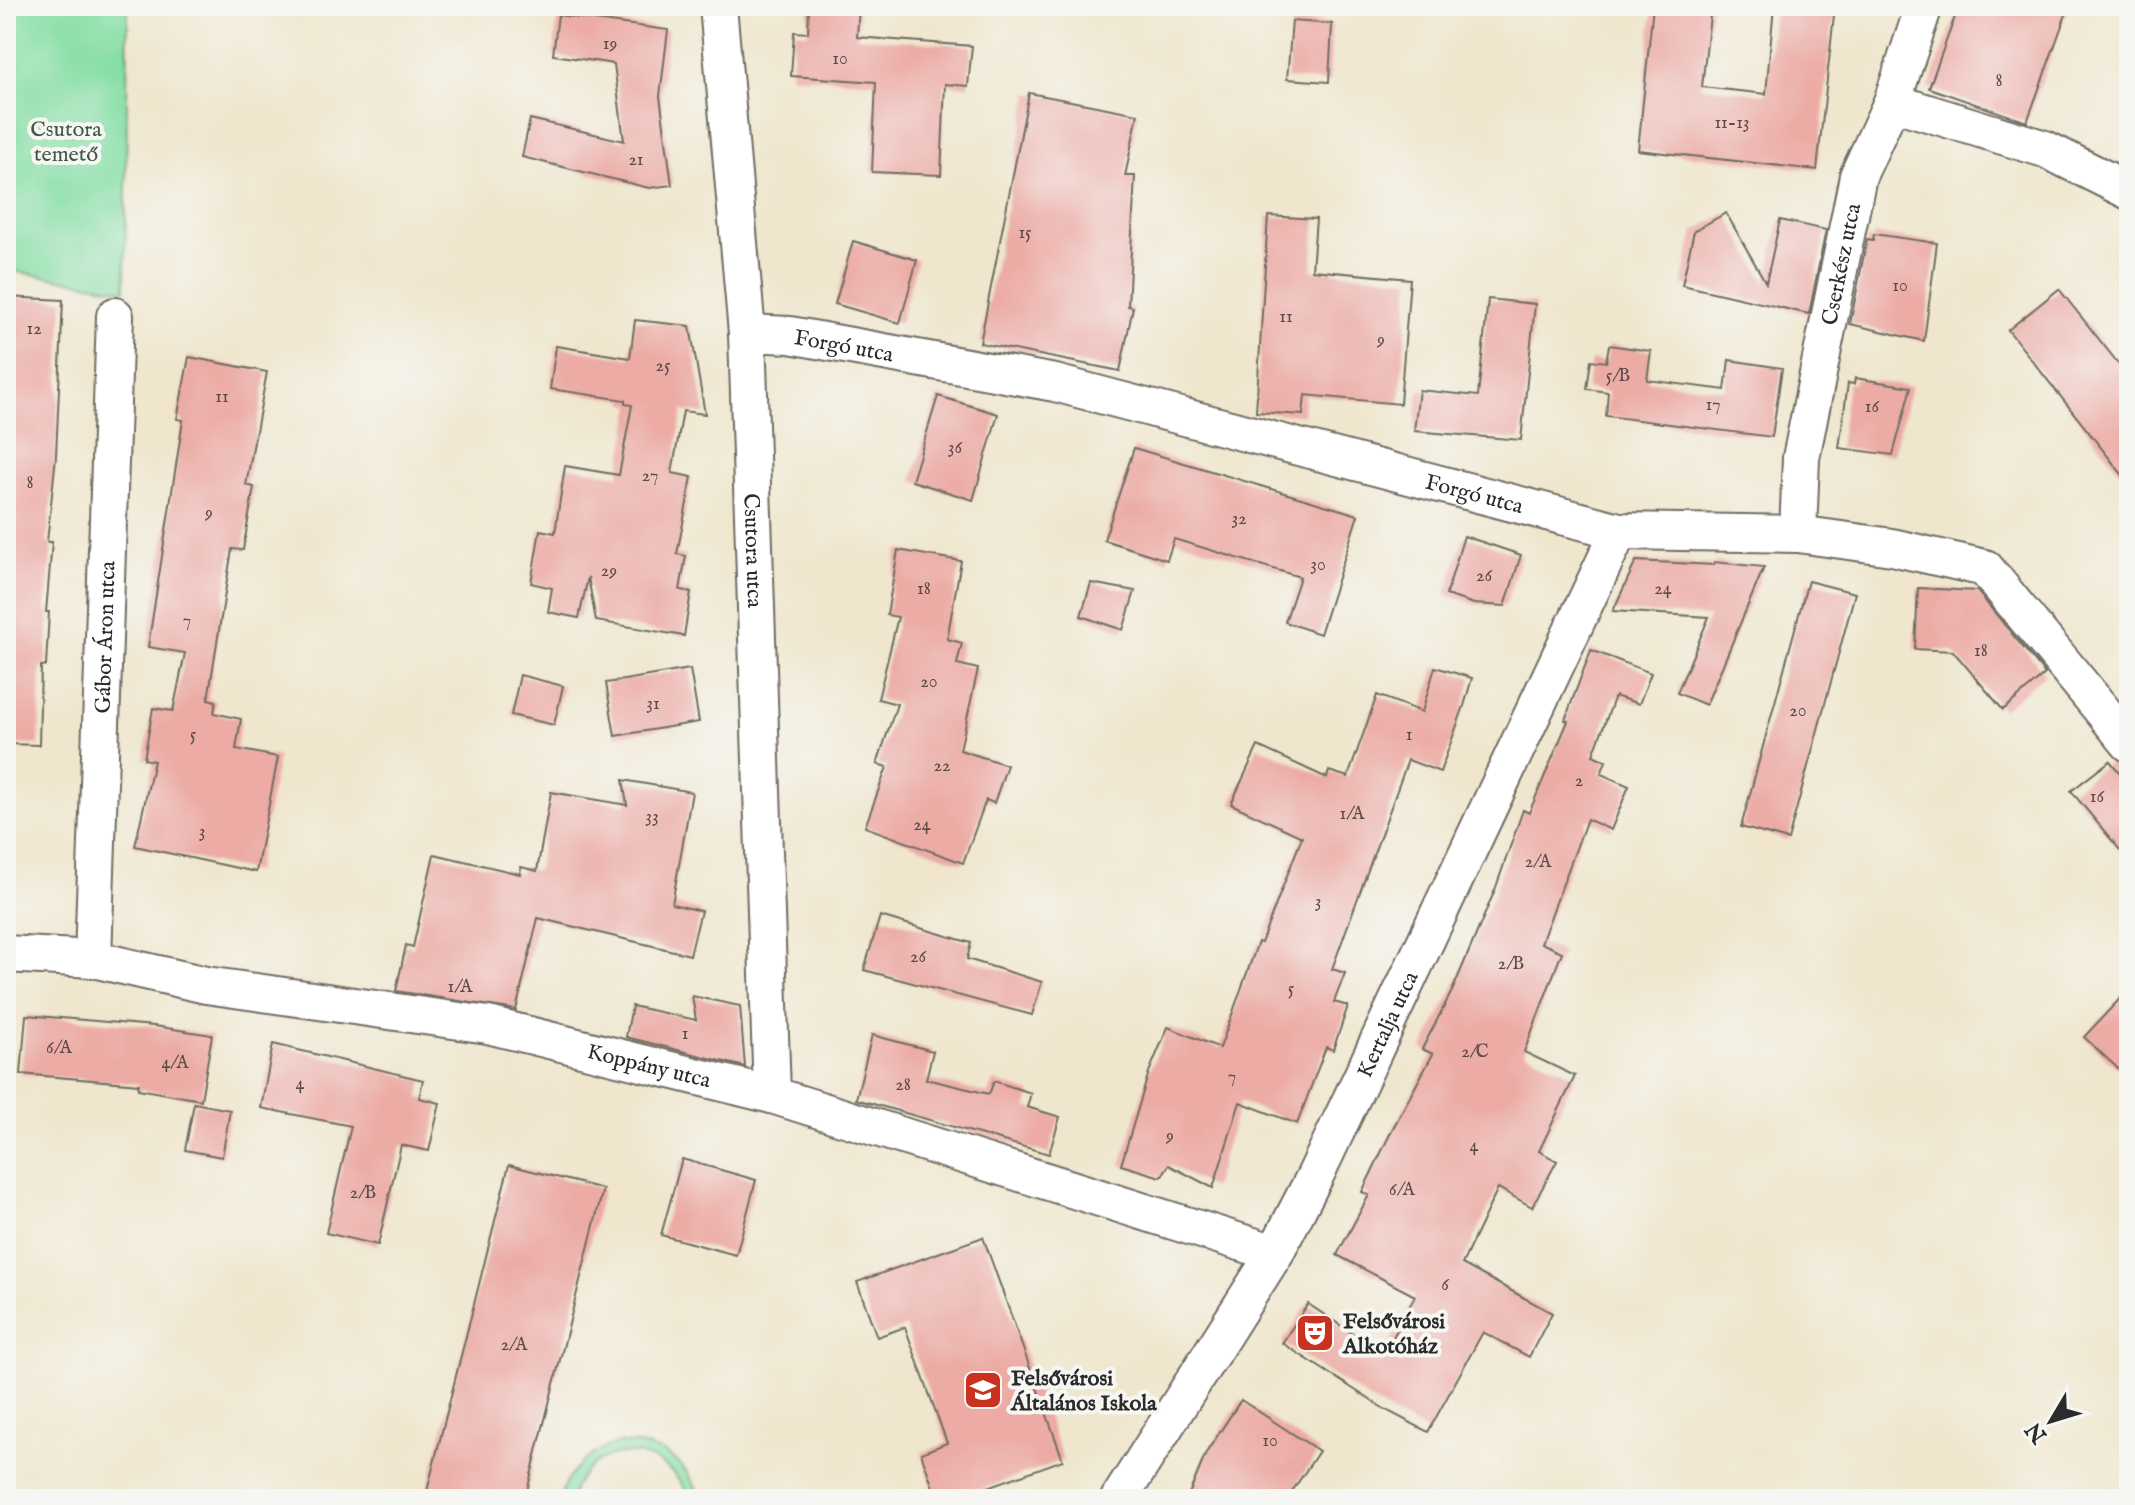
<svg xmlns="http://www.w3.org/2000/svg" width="2135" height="1505" viewBox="0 0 2135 1505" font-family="'IM FELL English',serif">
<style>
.green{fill:#82dda3;stroke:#568467;stroke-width:2}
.building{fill:#ecaba5}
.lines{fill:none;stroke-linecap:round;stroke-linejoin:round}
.minor-casing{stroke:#706c64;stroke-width:40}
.minor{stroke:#fff;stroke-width:36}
.labels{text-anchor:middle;stroke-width:8;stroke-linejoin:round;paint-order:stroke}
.number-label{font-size:18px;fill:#5b4b4a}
.park-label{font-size:22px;fill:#415849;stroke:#f6f6f2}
.street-label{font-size:22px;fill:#2b2b2b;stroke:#f6f6f2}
.poi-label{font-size:22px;font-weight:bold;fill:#2b2b2b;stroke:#f6f6f2;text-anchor:start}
</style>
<rect width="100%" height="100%" fill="#f6f6f2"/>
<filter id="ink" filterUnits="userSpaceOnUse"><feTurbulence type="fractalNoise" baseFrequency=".0125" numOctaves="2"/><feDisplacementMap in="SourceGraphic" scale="16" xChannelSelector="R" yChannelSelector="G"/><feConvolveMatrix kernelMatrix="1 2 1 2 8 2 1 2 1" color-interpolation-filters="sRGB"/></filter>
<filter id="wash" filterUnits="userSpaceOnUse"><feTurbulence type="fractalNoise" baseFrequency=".006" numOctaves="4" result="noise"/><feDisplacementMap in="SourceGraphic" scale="32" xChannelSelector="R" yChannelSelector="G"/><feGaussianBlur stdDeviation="1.8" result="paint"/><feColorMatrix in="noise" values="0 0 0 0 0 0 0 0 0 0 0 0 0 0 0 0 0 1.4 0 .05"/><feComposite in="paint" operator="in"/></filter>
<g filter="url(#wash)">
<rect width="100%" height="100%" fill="#efe6cd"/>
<g class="green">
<polygon points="6,6 128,6 125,290 6,270"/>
<path d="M619 1443C662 1444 685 1459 701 1499H690C666 1441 591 1436 570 1499H559C569 1468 589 1453 619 1443Z"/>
</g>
<g id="blocks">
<g class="building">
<polygon points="809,6 859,6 857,37 972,46 968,86 945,84 941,175 872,172 876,82 791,76 794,32 808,33"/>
<polygon points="1653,6 1711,6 1702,87 1766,94 1774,6 1835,6 1817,170 1638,150"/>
<polygon points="1959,6 2069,6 2027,122 1929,88"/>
<polygon points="558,15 668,30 660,96 672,185 649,188 522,157 530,119 624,141 614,64 553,55"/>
<polygon points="1292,21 1332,24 1329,82 1287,79"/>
<polygon points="1029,93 1138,114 1125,176 1135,176 1128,306 1133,307 1120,371 980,343"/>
<polygon points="1726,213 1766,283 1780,220 1826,230 1809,314 1682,285 1694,231"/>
<polygon points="1268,216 1316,219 1312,270 1410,279 1400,404 1305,395 1303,415 1256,412"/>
<polygon points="1874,234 1937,243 1924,341 1850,324 1867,239 1873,240"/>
<polygon points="853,241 917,260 900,323 835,304"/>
<polygon points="2059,289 2129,377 2129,483 2008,330"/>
<polygon points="6,297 63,300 56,456 47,542 52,542 46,612 49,612 46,666 41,666 39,745 6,744"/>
<polygon points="1488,299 1535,304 1521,440 1414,431 1419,390 1478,396"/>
<polygon points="635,320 690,326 705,414 683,411 672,473 692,477 677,554 686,556 680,590 691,592 684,636 596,621 588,577 579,618 548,612 552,588 531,583 540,530 555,533 565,466 619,475 632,405 625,404 625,400 550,389 556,346 630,358"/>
<polygon points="1609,345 1651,351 1647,380 1725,390 1729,360 1782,368 1772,437 1606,416 1608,392 1587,389 1591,360 1606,362"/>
<polygon points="189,357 267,372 246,485 254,487 243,550 232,549 208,699 216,701 214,713 241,719 236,749 278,757 256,872 135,846 154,761 144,759 153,708 173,711 185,653 148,647 183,420 177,419"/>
<polygon points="1855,378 1911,387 1893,455 1839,448 1848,383 1854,384"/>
<polygon points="938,396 998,414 973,500 912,481"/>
<polygon points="1134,448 1358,515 1320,634 1285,622 1300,577 1174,539 1167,560 1104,540"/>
<polygon points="1464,536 1521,555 1505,606 1474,604 1446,595"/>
<polygon points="898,550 961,561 947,639 962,643 957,664 978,669 960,750 1007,765 994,803 986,800 963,863 865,827 887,767 877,764 897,704 878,699 898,617 887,615"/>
<polygon points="1636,561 1714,565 1714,562 1764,567 1706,705 1677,693 1709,617 1613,611"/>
<polygon points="1808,581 1855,593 1788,840 1741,827"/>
<polygon points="1091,583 1135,591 1123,630 1081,616"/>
<polygon points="1918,588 1977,591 2045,674 2003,710 1953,651 1915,649"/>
<polygon points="1591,650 1651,673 1639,704 1615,696 1593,755 1606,761 1601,774 1629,786 1611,830 1587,819 1541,943 1562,952 1524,1052 1575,1076 1539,1151 1557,1161 1532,1207 1498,1188 1462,1264 1552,1313 1529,1357 1483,1332 1428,1432 1386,1410 1282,1343 1308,1304 1384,1354 1415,1296 1337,1255 1369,1195 1362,1192 1393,1128 1433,1054 1422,1049 1453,989 1495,890 1523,810 1529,813 1568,721 1565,720"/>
<polygon points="1435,667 1472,678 1464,706 1440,772 1408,760 1332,969 1345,973 1334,1002 1348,1006 1333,1050 1326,1047 1297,1124 1240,1102 1213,1188 1169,1165 1161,1177 1121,1165 1149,1072 1168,1027 1220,1048 1258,942 1261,943 1302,837 1231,804 1258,746 1327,778 1329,771 1348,777 1377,695 1422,712"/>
<polygon points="690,669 699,722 615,736 606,683"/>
<polygon points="520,675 563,686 554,725 511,715"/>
<polygon points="2110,761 2129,784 2129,861 2071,791"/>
<polygon points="623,780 692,792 672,904 701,911 690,955 538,918 516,1010 396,991 406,945 413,947 434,854 520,874 521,867 537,871 551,792 627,805"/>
<polygon points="880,916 971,943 967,959 1042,982 1032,1015 864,970"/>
<polygon points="2129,989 2129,1079 2084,1037"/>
<polygon points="692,996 740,1006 745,1067 626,1037 632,1006 696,1020"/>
<polygon points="26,1015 154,1026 212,1035 201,1100 138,1089 139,1084 21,1074"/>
<polygon points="872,1035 933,1051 926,1079 989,1094 994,1081 1031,1093 1027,1107 1060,1117 1049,1154 856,1099"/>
<polygon points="273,1044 423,1080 419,1098 440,1103 429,1151 401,1145 378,1245 326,1233 351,1126 261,1108"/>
<polygon points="194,1103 230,1110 222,1157 185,1150"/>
<polygon points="682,1159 756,1180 736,1255 661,1235"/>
<polygon points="509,1165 603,1189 525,1499 425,1499"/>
<polygon points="983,1237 1063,1460 955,1499 937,1499 921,1453 947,1443 905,1327 877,1337 857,1282"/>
<polygon points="1241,1400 1319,1451 1287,1499 1187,1499 1206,1453"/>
</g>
</g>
</g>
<g filter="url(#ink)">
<use href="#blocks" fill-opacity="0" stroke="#706c64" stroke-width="2"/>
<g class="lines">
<g class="minor-casing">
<g id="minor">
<path id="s1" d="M718 6 747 333 772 1095"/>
<polyline points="1892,102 2045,149 2129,191"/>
<path id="s2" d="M747 333 790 335 1055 383 1619 531 1798 534 1892 547 1985 568 2129 743"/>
<path id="s3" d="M1798 534 1801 458 1858 176 1892 102 1924 6"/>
<path id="s4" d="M6 954 93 959 206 985 488 1025 772 1095 1275 1253"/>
<path id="s5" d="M93 959 115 316"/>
<path id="s6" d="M1119 1499 1275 1253 1315 1176 1619 531"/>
</g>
</g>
<use href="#minor" class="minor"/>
</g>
</g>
<defs>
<g id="theatre-square" transform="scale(2)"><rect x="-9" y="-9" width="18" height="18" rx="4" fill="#c8321e" stroke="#f6f6f2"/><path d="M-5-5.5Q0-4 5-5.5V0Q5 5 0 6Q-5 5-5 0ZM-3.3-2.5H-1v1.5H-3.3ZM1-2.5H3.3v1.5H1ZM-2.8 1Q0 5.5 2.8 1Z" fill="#fff"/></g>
<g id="school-square" transform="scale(2)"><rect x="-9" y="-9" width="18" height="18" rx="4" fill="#c8321e" stroke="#f6f6f2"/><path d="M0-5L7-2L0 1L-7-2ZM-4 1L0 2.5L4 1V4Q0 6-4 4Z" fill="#fff"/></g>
</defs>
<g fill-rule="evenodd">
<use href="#theatre-square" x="1315" y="1333"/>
<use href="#school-square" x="983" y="1390"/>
</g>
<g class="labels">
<g class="number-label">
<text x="610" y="49">19</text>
<text x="840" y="64">10</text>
<text x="1999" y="86">8</text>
<text x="1732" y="128">11-13</text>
<text x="636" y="165">21</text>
<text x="1025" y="238">15</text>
<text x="1900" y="291">10</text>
<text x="1286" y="322">11</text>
<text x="34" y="334">12</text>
<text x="1381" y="345">9</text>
<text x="663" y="371">25</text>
<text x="1618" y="381">5/B</text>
<text x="222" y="402">11</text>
<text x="1713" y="410">17</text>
<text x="1872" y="412">16</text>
<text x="955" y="453">36</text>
<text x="650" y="481">27</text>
<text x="30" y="488">8</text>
<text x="209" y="518">9</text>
<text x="1239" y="524">32</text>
<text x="1318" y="570">30</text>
<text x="609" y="576">29</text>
<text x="1484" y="581">26</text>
<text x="924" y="594">18</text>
<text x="1663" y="594">24</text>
<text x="187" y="626">7</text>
<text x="1981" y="656">18</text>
<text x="929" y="687">20</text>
<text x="653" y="709">31</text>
<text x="1798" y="716">20</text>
<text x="193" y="740">5</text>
<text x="1409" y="740">1</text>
<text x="942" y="771">22</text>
<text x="1579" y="786">2</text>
<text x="2097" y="802">16</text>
<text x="1352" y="819">1/A</text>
<text x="652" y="822">33</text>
<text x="922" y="830">24</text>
<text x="202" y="837">3</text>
<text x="1538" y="867">2/A</text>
<text x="1318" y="907">3</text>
<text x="918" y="962">26</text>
<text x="1511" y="969">2/B</text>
<text x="460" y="992">1/A</text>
<text x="1291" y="994">5</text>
<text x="685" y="1039">1</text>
<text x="59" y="1053">6/A</text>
<text x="1475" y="1057">2/C</text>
<text x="175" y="1068">4/A</text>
<text x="1232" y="1082">7</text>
<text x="300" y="1089">4</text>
<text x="903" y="1090">28</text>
<text x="1170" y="1141">9</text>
<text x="1474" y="1151">4</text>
<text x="1402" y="1195">6/A</text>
<text x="363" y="1198">2/B</text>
<text x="1445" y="1290">6</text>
<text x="514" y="1350">2/A</text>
<text x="1270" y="1446">10</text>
</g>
<g class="park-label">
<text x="66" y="136">Csutora<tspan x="66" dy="25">temető</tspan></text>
</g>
<g class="street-label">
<text dy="8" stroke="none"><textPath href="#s3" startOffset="274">Cserkész utca</textPath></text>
<text dy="8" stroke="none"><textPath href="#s2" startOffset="98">Forgó utca</textPath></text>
<text dy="8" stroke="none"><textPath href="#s2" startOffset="746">Forgó utca</textPath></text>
<text dy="8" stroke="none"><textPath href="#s1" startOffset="546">Csutora utca</textPath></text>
<text dy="8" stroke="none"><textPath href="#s5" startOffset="322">Gábor Áron utca</textPath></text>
<text dy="8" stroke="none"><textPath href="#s6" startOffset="546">Kertalja utca</textPath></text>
<text dy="8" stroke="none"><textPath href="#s4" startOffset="654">Koppány utca</textPath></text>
</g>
<g class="poi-label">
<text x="1343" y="1328">Felsővárosi<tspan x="1343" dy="25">Alkotóház</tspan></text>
<text x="1011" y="1385">Felsővárosi<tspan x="1011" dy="25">Általános Iskola</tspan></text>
</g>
</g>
<rect width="2135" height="1505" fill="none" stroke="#f6f6f2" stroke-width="32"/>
<g transform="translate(2051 1421) rotate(232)" stroke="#f6f6f2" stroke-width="6" paint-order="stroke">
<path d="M0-6L14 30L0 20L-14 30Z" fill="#2b2b2b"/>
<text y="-12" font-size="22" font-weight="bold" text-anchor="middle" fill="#2b2b2b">N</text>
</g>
</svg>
